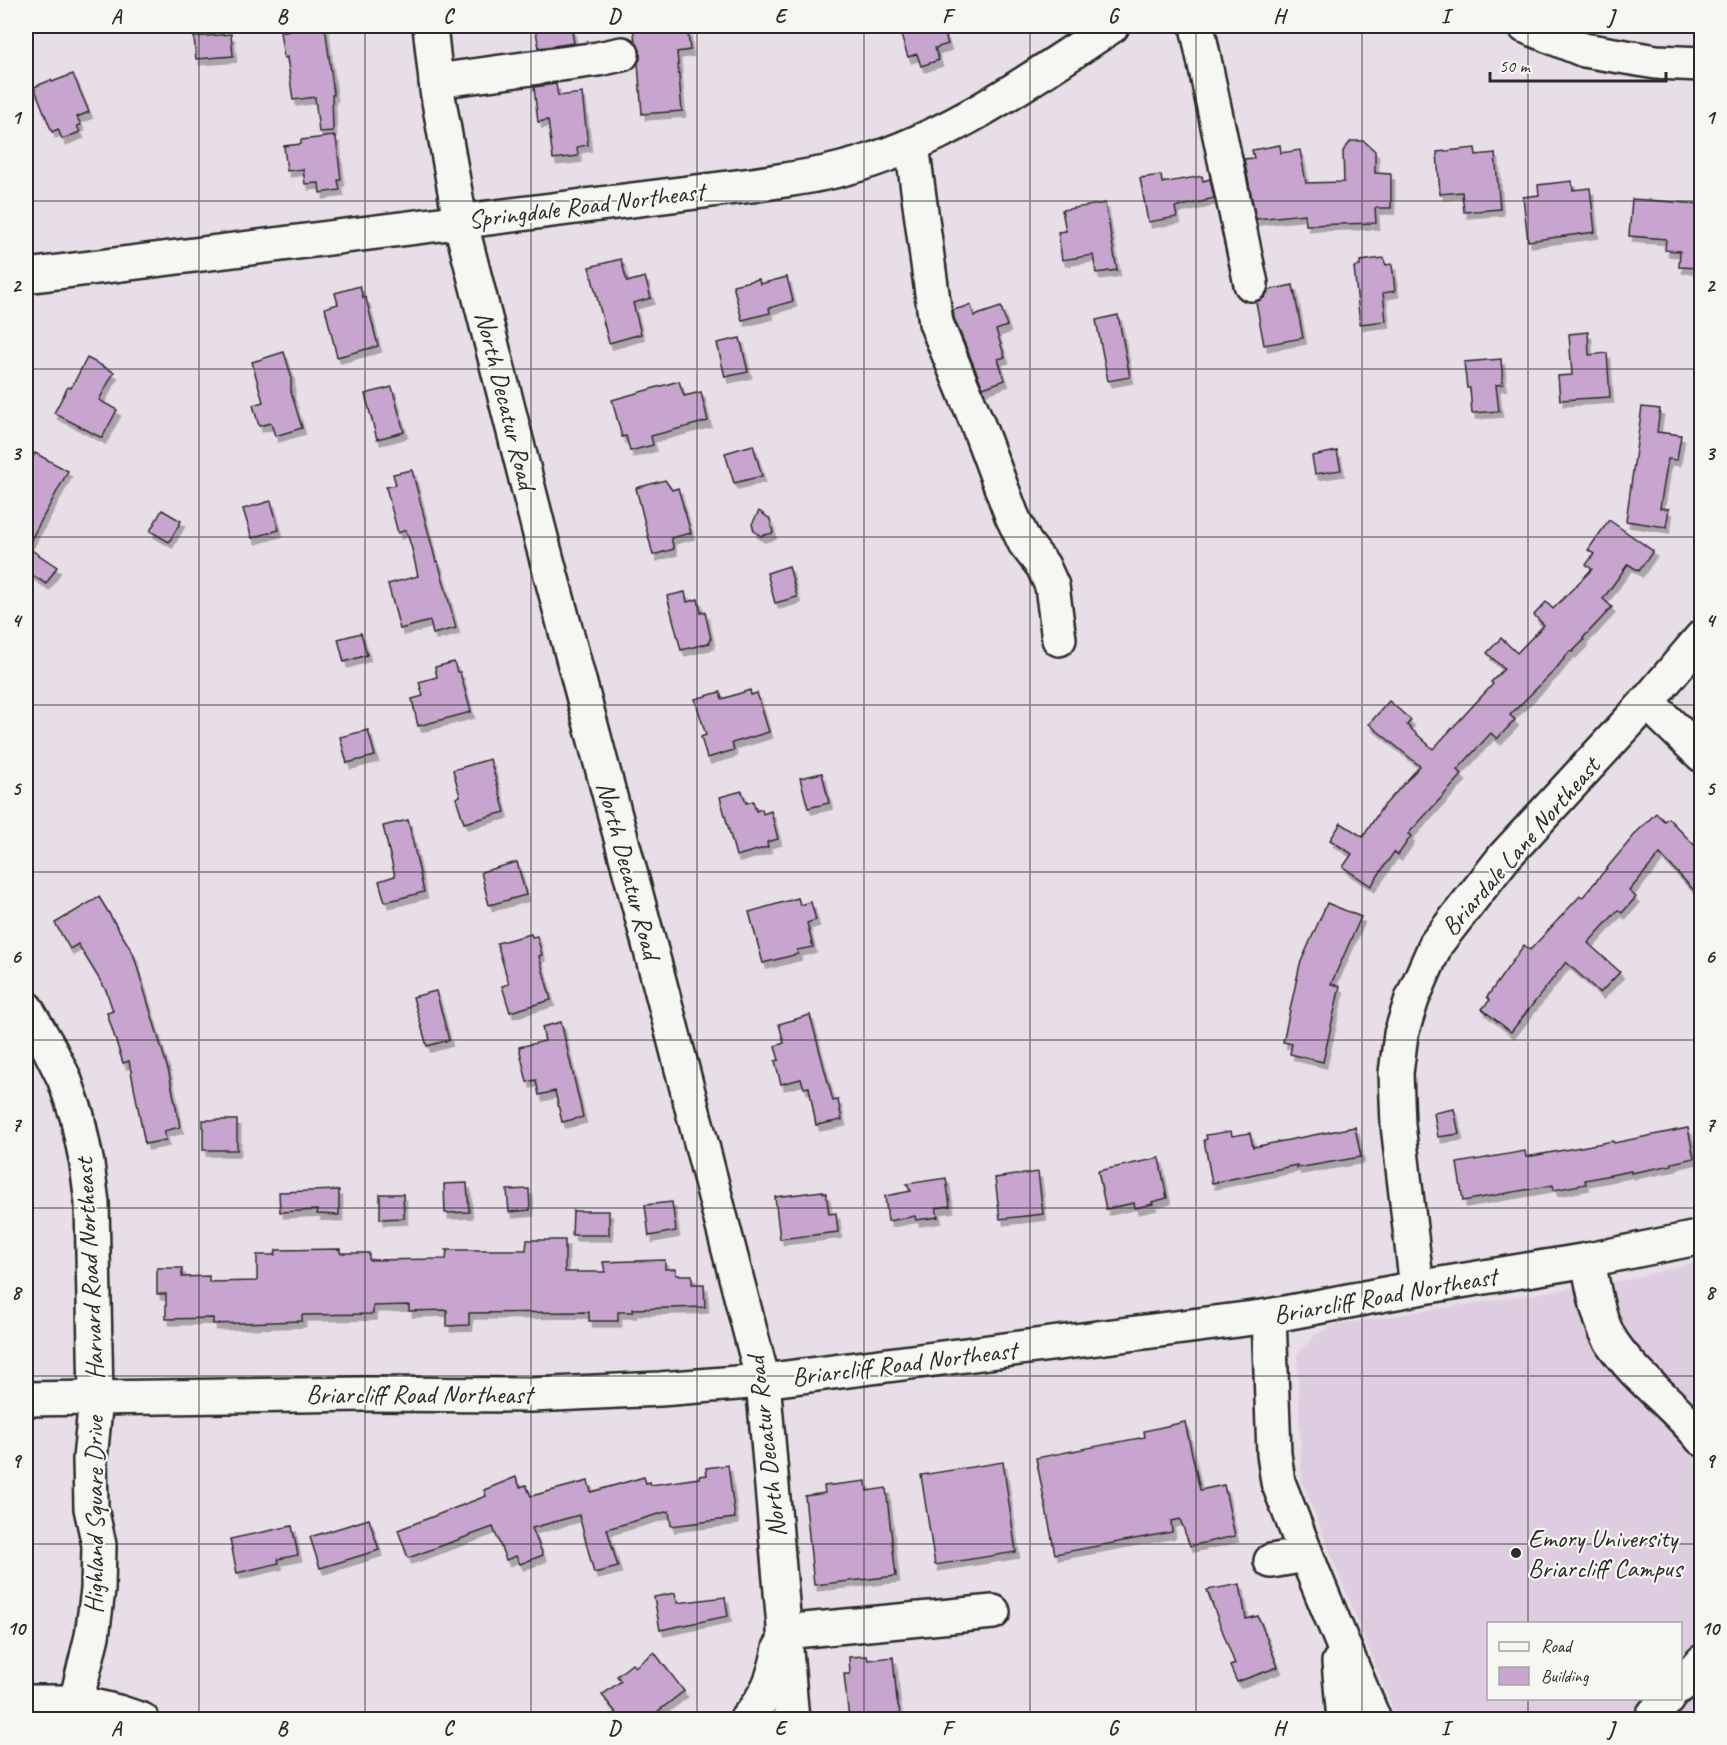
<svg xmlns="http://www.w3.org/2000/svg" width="1727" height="1745" viewBox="0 0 1727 1745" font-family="Caveat,sans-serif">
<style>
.built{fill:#decde0;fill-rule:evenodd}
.building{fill:#c8a5ce;stroke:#2b2b2b;stroke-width:1.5;filter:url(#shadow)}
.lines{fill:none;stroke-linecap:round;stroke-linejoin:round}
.minor-casing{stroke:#2b2b2b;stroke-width:38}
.major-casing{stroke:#2b2b2b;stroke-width:38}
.minor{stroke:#f6f6f2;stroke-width:33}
.major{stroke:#f6f6f2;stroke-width:33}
.grid{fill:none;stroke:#2b2b2b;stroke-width:1.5;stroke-opacity:0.55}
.poi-dot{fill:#2b2b2b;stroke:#f6f6f2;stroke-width:2}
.labels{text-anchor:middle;stroke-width:4.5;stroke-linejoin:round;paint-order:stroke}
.street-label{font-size:26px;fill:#2b2b2b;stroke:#f6f6f2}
.poi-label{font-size:26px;fill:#2b2b2b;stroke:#f6f6f2;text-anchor:start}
.neatline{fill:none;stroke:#2b2b2b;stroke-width:2}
.grid-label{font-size:20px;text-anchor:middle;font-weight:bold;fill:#2b2b2b}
</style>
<defs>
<filter id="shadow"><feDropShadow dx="3.5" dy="6" stdDeviation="0" flood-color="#0004"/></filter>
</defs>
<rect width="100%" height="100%" fill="#e8dee7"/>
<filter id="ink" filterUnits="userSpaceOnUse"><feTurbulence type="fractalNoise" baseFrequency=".0167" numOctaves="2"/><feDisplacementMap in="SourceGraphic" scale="12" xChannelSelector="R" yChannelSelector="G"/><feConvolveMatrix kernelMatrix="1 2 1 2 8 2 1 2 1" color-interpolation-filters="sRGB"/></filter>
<g filter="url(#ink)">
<path class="built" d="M1701 1261V1719H1397L1302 1482 1297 1354 1314 1336 1333 1325 1625 1280ZM1488 1624H1680V1698H1488Z"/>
<g class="building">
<polygon points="325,26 334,95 332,95 333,131 319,132 315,97 293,100 287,57 284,58 280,32"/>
<polygon points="535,26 571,26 574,43 539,48"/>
<polygon points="633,26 687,26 690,50 677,52 682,111 642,114 638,63 640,59 640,51 635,41"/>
<polygon points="898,26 942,26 948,44 935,48 939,60 921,66 917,54 908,57"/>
<polygon points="231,34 233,56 196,59 194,37"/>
<polygon points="73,74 89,112 77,117 81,125 77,126 80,132 62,139 58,129 52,132 34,87 51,80 52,82"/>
<polygon points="556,84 558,96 582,93 588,145 577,147 578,156 553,159 548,120 538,122 534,87"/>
<polygon points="334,136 334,138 336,137 341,180 338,180 340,190 320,193 319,183 305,184 303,169 287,171 284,146 301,144 301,140"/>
<polygon points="1351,141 1364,141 1375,151 1375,173 1391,174 1391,208 1375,208 1376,223 1306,225 1305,214 1256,219 1244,159 1254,158 1252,150 1280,145 1281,153 1300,150 1306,183 1344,182 1343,151"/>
<polygon points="1475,148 1476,155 1495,153 1500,209 1464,212 1462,192 1440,194 1437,152"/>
<polygon points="1161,175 1162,183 1202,176 1203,181 1210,179 1214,198 1206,200 1206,201 1175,207 1177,217 1148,222 1140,178"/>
<polygon points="1572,181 1573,190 1590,188 1595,232 1528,241 1523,197 1539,195 1538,185"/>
<polygon points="1632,199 1701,204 1700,238 1701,238 1701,268 1679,267 1680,251 1665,250 1666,239 1629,236"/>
<polygon points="1105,203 1117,270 1096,273 1093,255 1062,260 1058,232 1066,231 1062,210"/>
<polygon points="1383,258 1386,265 1392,264 1395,291 1383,293 1386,321 1360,324 1354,267 1360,266 1360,261"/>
<polygon points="621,259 627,282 645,277 651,298 633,303 641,334 609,343 589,267"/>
<polygon points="787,277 793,301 769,308 770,313 742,320 733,285 759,279 760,284"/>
<polygon points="1293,285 1303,338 1264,345 1256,302 1264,298 1269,290"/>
<polygon points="360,286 363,298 366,298 378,346 337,357 325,308 338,304 335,293"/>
<polygon points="971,305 974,316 1001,307 1007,326 996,330 1005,357 998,359 1005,380 983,388 954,318 953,310"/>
<polygon points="1118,315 1130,377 1108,381 1096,320"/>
<polygon points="1588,332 1589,355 1607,353 1610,397 1560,400 1558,376 1572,375 1569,334"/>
<polygon points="740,338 748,372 725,377 717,343"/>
<polygon points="284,352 291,375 291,392 302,428 275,436 271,423 259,426 253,405 263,402 252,362"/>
<polygon points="87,358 114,372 99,400 117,410 102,438 54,413 68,387 71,388"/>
<polygon points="1501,359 1503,384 1496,385 1499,411 1472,413 1470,388 1467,388 1464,362"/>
<polygon points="679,381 684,396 701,392 708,421 651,436 653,445 630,451 626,436 622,437 612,400"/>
<polygon points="392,387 404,432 377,439 365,394"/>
<polygon points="1642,407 1660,409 1657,432 1681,435 1677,460 1668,459 1660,508 1669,509 1666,527 1626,521"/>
<polygon points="753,445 762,476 734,483 725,453"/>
<polygon points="1337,451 1341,470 1315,474 1312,456"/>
<polygon points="35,453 68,471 27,547 57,567 46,584 26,571 26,470"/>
<polygon points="412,470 436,562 438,561 456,628 433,634 430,621 400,629 388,584 418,576 412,549 406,530 398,533 386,487 396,485 393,474"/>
<polygon points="665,480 672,490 678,488 691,533 671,538 674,549 653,555 636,488"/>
<polygon points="271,501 279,530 252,538 243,509"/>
<polygon points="162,510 181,521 169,542 150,531"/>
<polygon points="759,511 770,519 773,533 761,536 754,531 752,524"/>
<polygon points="1609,520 1653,551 1639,571 1628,564 1603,599 1612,607 1583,638 1584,640 1572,652 1570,651 1555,670 1510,715 1515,720 1497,739 1491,733 1457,770 1462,775 1408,834 1411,836 1398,855 1394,852 1371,886 1343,867 1352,854 1330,840 1341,823 1363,837 1381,809 1420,766 1369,724 1389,701 1411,720 1407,725 1433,749 1493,684 1491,682 1504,669 1487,653 1501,638 1517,653 1544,625 1534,615 1546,602 1553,609 1592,569 1586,565 1594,554 1588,550"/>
<polygon points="789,566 797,597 775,603 767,573"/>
<polygon points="685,592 687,602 698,599 701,613 705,612 711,639 710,639 710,643 681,650 667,596"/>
<polygon points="361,633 367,655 344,662 338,639"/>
<polygon points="454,662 457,672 460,672 471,712 418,726 412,699 423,696 419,682 437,677 435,667"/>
<polygon points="750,690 751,695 757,693 769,732 732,743 734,750 707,758 701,737 706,735 695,699 720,692 722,699"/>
<polygon points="368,730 375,756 347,763 340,737"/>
<polygon points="490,759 505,812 464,823 456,798 460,796 453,770"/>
<polygon points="822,773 829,803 808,808 800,778"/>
<polygon points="742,791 746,803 753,801 756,811 762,809 763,814 771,811 778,839 767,842 768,847 736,856 720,797"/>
<polygon points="1656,813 1664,821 1668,818 1701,852 1701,898 1660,854 1629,891 1636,897 1622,913 1618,910 1588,943 1620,972 1600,993 1566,962 1511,1032 1482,1009 1490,1000 1487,997 1524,945 1530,950 1580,896 1582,898 1637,832"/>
<polygon points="408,820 424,892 385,902 379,881 395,876 383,826"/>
<polygon points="517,862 526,895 489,905 481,872"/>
<polygon points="99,897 133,953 169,1073 180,1127 164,1131 166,1140 145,1144 129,1061 123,1063 107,1013 113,1011 106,990 78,944 70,949 55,923"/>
<polygon points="798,898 800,905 811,902 816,920 807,923 813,947 797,950 798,954 763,963 749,912"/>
<polygon points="1327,903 1361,917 1331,984 1340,986 1323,1062 1290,1054 1292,1044 1283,1042 1300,964"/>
<polygon points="531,934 532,937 537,936 542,955 539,956 551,1000 510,1012 502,986 509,984 497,943"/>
<polygon points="436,991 449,1040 427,1046 413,997"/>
<polygon points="810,1015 833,1101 838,1100 842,1120 816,1125 809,1087 804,1088 801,1079 781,1084 775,1061 779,1060 775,1046 784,1043 779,1024"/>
<polygon points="561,1022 583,1117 562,1122 555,1091 539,1095 536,1080 527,1082 519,1047 545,1041 542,1027"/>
<polygon points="1454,1109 1459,1134 1438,1137 1434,1113"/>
<rect x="203" y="1120" width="34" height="30"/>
<polygon points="1355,1127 1361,1157 1297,1168 1297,1165 1212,1183 1204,1140 1207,1139 1206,1135 1231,1131 1232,1136 1250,1133 1253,1147"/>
<polygon points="1688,1128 1694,1158 1672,1163 1672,1165 1631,1173 1631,1171 1585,1180 1586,1184 1554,1190 1553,1185 1463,1201 1457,1163 1525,1151 1526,1157 1613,1141 1614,1143"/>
<polygon points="1159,1158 1167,1198 1152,1202 1153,1204 1135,1208 1134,1203 1106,1209 1098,1171"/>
<polygon points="1038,1172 1043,1214 1000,1219 995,1178"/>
<polygon points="946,1178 950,1206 936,1208 938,1217 916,1220 915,1216 888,1221 885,1196 911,1191 906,1184"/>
<polygon points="467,1183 469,1212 445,1213 444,1184"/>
<polygon points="529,1189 530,1210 509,1212 507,1190"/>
<polygon points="339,1190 339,1215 317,1214 318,1210 280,1212 279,1192"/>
<polygon points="822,1191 823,1193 826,1193 829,1214 836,1213 838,1232 780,1239 775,1197"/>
<polygon points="380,1194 403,1194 404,1218 380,1219"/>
<polygon points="672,1202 676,1231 649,1236 645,1205"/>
<polygon points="573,1211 609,1211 609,1235 572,1235"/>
<polygon points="527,1240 565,1240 565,1272 605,1272 603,1262 665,1260 665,1269 676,1269 676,1275 692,1275 692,1284 704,1284 705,1307 633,1309 633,1312 618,1312 618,1321 589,1321 589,1312 469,1313 469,1325 447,1326 447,1310 409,1311 409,1305 373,1306 373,1314 302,1315 302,1321 213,1324 213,1318 166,1319 166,1294 157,1294 157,1268 182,1268 182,1277 209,1276 209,1282 257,1281 257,1255 275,1255 276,1250 340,1249 340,1253 369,1253 369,1260 446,1259 447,1251 445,1250 526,1250"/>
<polygon points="1185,1422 1200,1490 1224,1485 1235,1536 1190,1546 1180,1519 1171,1521 1172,1532 1055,1554 1036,1458 1145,1437 1144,1431"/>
<polygon points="1003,1462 1016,1552 935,1565 921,1475"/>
<polygon points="728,1465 735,1518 671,1526 669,1511 607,1529 618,1567 594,1573 579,1515 532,1528 543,1555 520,1564 516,1556 506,1560 493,1527 408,1558 398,1530 486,1496 484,1490 516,1477 520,1487 526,1485 531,1496 588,1481 591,1492 644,1477 646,1483 650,1482 651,1485 699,1478 699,1476 707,1475 706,1468"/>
<polygon points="866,1481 867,1491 886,1488 896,1576 814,1585 805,1496 825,1493 824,1486"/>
<polygon points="369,1519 379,1550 320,1568 310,1537"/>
<polygon points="292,1526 298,1555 278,1559 279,1563 237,1573 230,1539"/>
<polygon points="1240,1584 1246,1619 1258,1616 1278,1667 1237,1682 1230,1666 1235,1664 1207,1590"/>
<polygon points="675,1593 677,1603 725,1597 728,1616 660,1630 654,1597"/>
<polygon points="654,1652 684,1691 648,1719 621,1719 602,1695 621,1681 617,1676 632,1664 635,1667"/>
<polygon points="867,1656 868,1660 893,1657 897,1701 902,1719 849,1719 844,1674 850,1674 849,1657"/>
</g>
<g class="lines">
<g class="minor-casing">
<g id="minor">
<polyline points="1197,26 1251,284"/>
<polyline points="1525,26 1584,50 1656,62 1702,64"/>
<polyline points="436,81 598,59 622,54"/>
<polyline points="912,145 936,323 978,425 1012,516 1025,543 1043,566 1052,586 1059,639"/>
<path d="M26 276 752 185C782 180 813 177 842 169 943 143 1027 82 1112 26"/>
<polyline points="1647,702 1702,755"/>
<polyline points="26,1008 48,1046 64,1078 77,1116 87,1164 92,1203 96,1398 90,1459 91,1508 99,1545 98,1590 92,1636 76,1702 118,1712 142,1720"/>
<path d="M1588 1260C1593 1286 1598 1322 1613 1344 1637 1379 1675 1405 1702 1439"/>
<polyline points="1417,1288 1398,1125 1396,1073 1401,1034 1412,999 1436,944 1505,856 1647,702 1702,637"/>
<polyline points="1269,1316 1274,1454 1278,1482 1313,1572 1374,1720"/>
<polyline points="763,1381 792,1720"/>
<polyline points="1271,1561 1306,1555"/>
<polyline points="784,1632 993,1612"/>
<polyline points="1339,1662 1344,1720"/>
<polyline points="1680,1686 1702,1662"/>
<polyline points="26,1702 76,1702"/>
<path d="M746 1720C767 1696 774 1679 780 1648"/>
<polyline points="1651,1720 1654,1714 1668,1698"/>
</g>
</g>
<g class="major-casing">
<g id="major">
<polyline points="430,26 437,90 460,220 540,534 662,992 763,1381"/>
<polyline points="26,1399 364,1394 532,1395 660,1389 763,1381 1269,1316 1417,1288 1588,1260 1702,1237"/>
</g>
</g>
<use href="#minor" class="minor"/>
<use href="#major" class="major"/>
</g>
</g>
<path class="grid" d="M199 26V1720M365 26V1720M531 26V1720M697 26V1720M864 26V1720M1030 26V1720M1196 26V1720M1362 26V1720M1528 26V1624M26 201H1702M26 369H1702M26 537H1702M26 705H1702M26 872H1702M26 1040H1702M26 1208H1702M26 1376H1702M26 1544H1702M1528 1698V1720"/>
<circle class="poi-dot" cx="1516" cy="1553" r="6"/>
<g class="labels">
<g class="street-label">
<text transform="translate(586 205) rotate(-7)" y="9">Springdale Road Northeast</text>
<text transform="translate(506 400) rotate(76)" y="9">North Decatur Road</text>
<text transform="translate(1520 846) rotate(-49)" y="9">Briardale Lane Northeast</text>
<text transform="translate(629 870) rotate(75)" y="9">North Decatur Road</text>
<text transform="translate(89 1269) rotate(-93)" y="9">Harvard Road Northeast</text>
<text transform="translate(1385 1295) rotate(-10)" y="9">Briarcliff Road Northeast</text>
<text transform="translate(904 1363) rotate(-7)" y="9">Briarcliff Road Northeast</text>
<text x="419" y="1403">Briarcliff Road Northeast</text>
<text transform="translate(766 1447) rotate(-97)" y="9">North Decatur Road</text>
<text transform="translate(94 1515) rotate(-90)" y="9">Highland Square Drive</text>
</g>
<g class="poi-label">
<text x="1528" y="1547">Emory University<tspan x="1528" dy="30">Briarcliff Campus</tspan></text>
</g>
</g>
<rect width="1727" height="1745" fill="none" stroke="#f6f6f2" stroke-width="66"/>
<rect x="1487" y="1622" width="195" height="78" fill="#f6f6f2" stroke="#a5a5a2" stroke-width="1.5"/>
<rect x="1499" y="1642" width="30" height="9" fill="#f6f6f2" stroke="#a5a5a2" stroke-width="1.5"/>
<text x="1541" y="1652" font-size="18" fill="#2b2b2b">Road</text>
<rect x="1499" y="1667" width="30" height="18" fill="#c8a5ce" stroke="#a5a5a2" stroke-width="1.5"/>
<text x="1541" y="1682" font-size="18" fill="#2b2b2b">Building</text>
<path d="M1490 72v9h176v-9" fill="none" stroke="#2b2b2b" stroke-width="3"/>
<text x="1499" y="72" font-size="18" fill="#2b2b2b" stroke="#f6f6f2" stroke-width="4.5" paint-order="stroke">50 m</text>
<rect x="33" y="33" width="1661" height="1679" class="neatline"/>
<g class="grid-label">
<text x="116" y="23">A</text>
<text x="282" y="23">B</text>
<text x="448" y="23">C</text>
<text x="614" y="23">D</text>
<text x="780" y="23">E</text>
<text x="947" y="23">F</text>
<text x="1113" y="23">G</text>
<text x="1279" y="23">H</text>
<text x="1445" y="23">I</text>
<text x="1611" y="23">J</text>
<text x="16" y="124">1</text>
<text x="1710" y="124">1</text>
<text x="16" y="292">2</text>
<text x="1710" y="292">2</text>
<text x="16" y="460">3</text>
<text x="1710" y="460">3</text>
<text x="16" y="627">4</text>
<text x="1710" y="627">4</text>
<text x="16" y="795">5</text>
<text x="1710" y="795">5</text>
<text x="16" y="963">6</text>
<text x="1710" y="963">6</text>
<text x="16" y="1131">7</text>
<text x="1710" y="1131">7</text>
<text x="16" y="1299">8</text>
<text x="1710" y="1299">8</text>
<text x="16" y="1467">9</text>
<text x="1710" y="1467">9</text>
<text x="16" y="1635">10</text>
<text x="1710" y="1635">10</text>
<text x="116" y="1735">A</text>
<text x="282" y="1735">B</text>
<text x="448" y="1735">C</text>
<text x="614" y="1735">D</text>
<text x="780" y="1735">E</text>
<text x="947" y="1735">F</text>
<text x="1113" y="1735">G</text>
<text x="1279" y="1735">H</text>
<text x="1445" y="1735">I</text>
<text x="1611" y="1735">J</text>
</g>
</svg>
